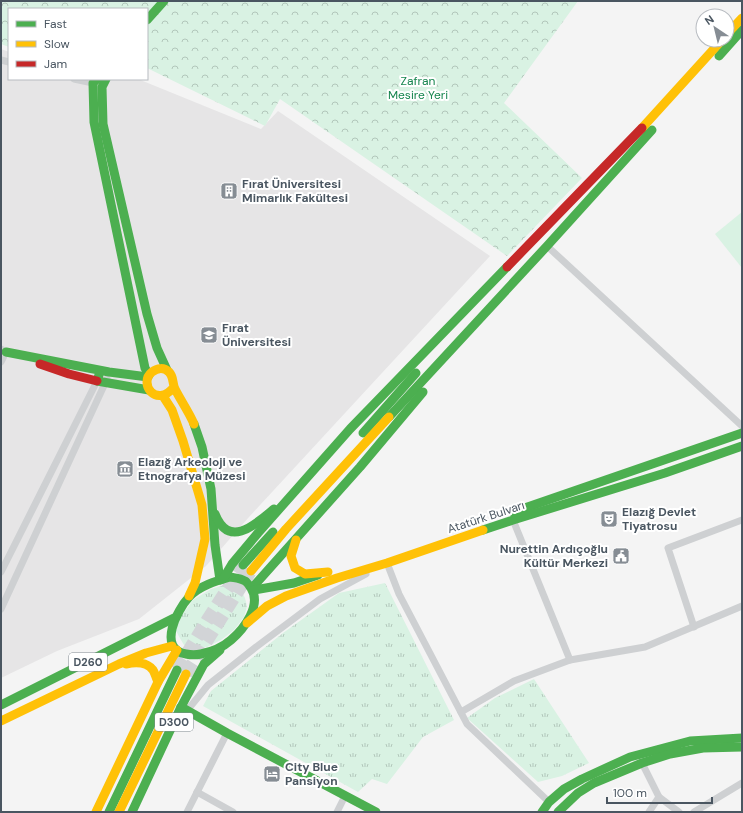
<svg xmlns="http://www.w3.org/2000/svg" width="743" height="813" viewBox="0 0 743 813" font-family="'DM Sans',sans-serif">
<style>
.education{fill:#e6e5e6}
.grass{fill:url(#grass-tufts)}
.forest{fill:url(#forest-crowns)}
.pitch{fill:#d9f2e3}
.lines{fill:none;stroke-linecap:round;stroke-linejoin:round}
.highway-tunnel{stroke:#d2d4d7;stroke-width:13;stroke-dasharray:13 6;stroke-linecap:butt}
.street{stroke:#ced0d2;stroke-width:7}
.fast{stroke:#4caf50;stroke-width:9}
.slow{stroke:#ffc107;stroke-width:9}
.jam{stroke:#c62828;stroke-width:9}
.labels{text-anchor:middle;stroke-width:4;stroke-linejoin:round;paint-order:stroke}
.shield{fill:#fff;stroke:#808990;stroke-width:1}
.shield-label{font-size:11px;font-weight:bold;fill:#4a5661}
.park-label{font-size:12px;fill:#17864f;stroke:#fff}
.poi-label{font-size:12px;font-weight:bold;fill:#4a5661;stroke:#fff;text-anchor:start}
.street-label{font-size:12px;fill:#4a5661;stroke:#fff}
</style>
<defs>
<pattern id="grass-tufts" width="24" height="20" patternUnits="userSpaceOnUse"><rect width="24" height="20" fill="#d9f2e3"/><path d="M3 7l-1-3M5 7V3M7 7l1-3M15 17l-1-3M17 17v-4M19 17l1-3" fill="none" stroke="#b2c7bb"/></pattern>
<pattern id="forest-crowns" width="20" height="18" patternUnits="userSpaceOnUse"><rect width="20" height="18" fill="#d9f2e3"/><path d="M2 6a3 3 0 1 1 6 0M12 15a3 3 0 1 1 6 0" fill="none" stroke="#b2c7bb"/></pattern>
</defs>
<rect width="100%" height="100%" fill="#f4f4f4"/>
<polygon class="education" points="1,49 9,52 9,79 138,79 261,129 278,111 490,256 249,517 206,566 139,619 57,651 1,678"/>
<g class="grass">
<polygon points="385,583 454,720 423,737 387,784 372,779 358,792 203,706 211,691 283,633 339,593"/>
<polygon points="225,585 235,587 242,592 245,598 247,606 244,617 234,630 221,640 207,647 193,649 184,645 181,640 176,631 177,622 193,600 211,589"/>
<polygon points="534,679 589,763 562,776 538,782 467,718 495,698"/>
</g>
<polygon class="forest" points="1,1 578,1 504,103 582,178 507,256 280,99 265,126 147,68 147,9 9,9 9,47 1,44"/>
<polygon class="pitch" points="742,212 742,268 715,234"/>
<g class="lines">
<g class="highway-tunnel">
<polyline points="177,670 208,619 243,565"/>
<polyline points="186,674 250,572"/>
</g>
<g class="street">
<polyline points="1,60 9,62"/>
<polyline points="74,79 93,83"/>
<polyline points="547,246 742,426"/>
<polyline points="1,349 6,352 1,362"/>
<polyline points="513,520 570,660"/>
<polyline points="386,564 387,563 399,594 467,724 549,802"/>
<polyline points="1,572 97,381"/>
<polyline points="1,609 107,379"/>
<polyline points="694,627 668,548 742,520"/>
<polyline points="461,712 514,681 570,660 645,647 742,606"/>
<polyline points="185,713 208,685 256,647 320,599 366,574"/>
<polyline points="642,763 659,797"/>
<polyline points="197,792 233,812"/>
<polyline points="187,812 227,733"/>
<polyline points="337,812 345,796"/>
<polyline points="649,812 659,797 679,812"/>
<polyline points="694,812 742,783"/>
</g>
<g class="fast">
<polyline points="147,20 164,1"/>
<polyline points="719,56 742,30"/>
<polyline points="97,79 93,83 94,122 145,368 149,375"/>
<polyline points="106,79 102,87 103,124 147,314 157,348 167,370"/>
<polyline points="6,352 109,372 148,377"/>
<polyline points="99,375 97,381 149,390"/>
<polyline points="389,417 547,246 652,130"/>
<polyline points="194,424 202,447 211,489 215,545 220,580"/>
<polyline points="363,433 416,373"/>
<polyline points="513,512 742,433"/>
<path d="M215 514C229 549 255 525 274 509"/>
<polyline points="483,530 513,520 665,473 742,446"/>
<polyline points="243,565 273,532"/>
<path d="M230 577C235 578 240 578 245 581 247 582 249 585 251 588 262 605 244 629 231 640 223 647 211 652 201 654 196 655 191 655 186 654 157 649 177 610 189 597 199 586 216 581 230 577Z"/>
<polyline points="223,579 232,564 258,533 350,429 507,267"/>
<polyline points="252,588 360,467 423,392"/>
<polyline points="254,590 294,583 318,575"/>
<polyline points="1,705 174,618"/>
<polyline points="181,707 227,733 376,812"/>
<polyline points="109,812 177,670"/>
<polyline points="132,812 181,707 204,664 220,650"/>
<polyline points="542,812 549,802 564,789 582,779 630,757 690,741 742,738"/>
<polyline points="558,812 578,793 594,783 642,763 670,754 703,748 742,747"/>
</g>
<g class="slow">
<polyline points="727,34 742,18"/>
<polyline points="642,128 722,40"/>
<path d="M174 387C156 409 138 383 152 372 157 368 164 367 169 372 174 377 172 383 175 389 181 401 189 412 194 424"/>
<polyline points="163,396 172,410 183,441 202,505 205,539 195,583 189,596"/>
<polyline points="296,540 291,556 295,568 305,574 328,572"/>
<polyline points="251,571 286,529 389,417"/>
<polyline points="247,623 267,606 286,596 337,578 387,563 483,530"/>
<path d="M126 664C135 662 147 662 153 670 155 673 156 678 158 682"/>
<polyline points="1,721 119,664 146,653 172,646"/>
<polyline points="96,812 158,682 177,650"/>
<polyline points="119,812 186,674"/>
</g>
<g class="jam">
<polyline points="507,267 642,128"/>
<polyline points="40,364 69,374 97,381"/>
</g>
</g>
<defs>
<g id="building-square" transform="scale(0.9)"><rect x="-9" y="-9" width="18" height="18" rx="4" fill="#868d94" stroke="#fff"/><path d="M-4-6H4V6H1V3H-1V6H-4ZM-2.5-4.3h1.7v1.8h-1.7ZM.8-4.3h1.7v1.8H.8ZM-2.5-1h1.7V.8h-1.7ZM.8-1h1.7V.8H.8Z" fill="#fff"/></g>
<g id="university-square" transform="scale(0.9)"><rect x="-9" y="-9" width="18" height="18" rx="4" fill="#868d94" stroke="#fff"/><path d="M0-5L7-2L0 1L-7-2ZM-4 1L0 2.5L4 1V4Q0 6-4 4Z" fill="#fff"/></g>
<g id="museum-square" transform="scale(0.9)"><rect x="-9" y="-9" width="18" height="18" rx="4" fill="#868d94" stroke="#fff"/><path d="M0-6L6-3V-2H-6V-3ZM-5-1h2V3h-2ZM-1-1h2V3h-2ZM3-1h2V3H3ZM-6 4H6V6H-6Z" fill="#fff"/></g>
<g id="theatre-square" transform="scale(0.9)"><rect x="-9" y="-9" width="18" height="18" rx="4" fill="#868d94" stroke="#fff"/><path d="M-5-5.5Q0-4 5-5.5V0Q5 5 0 6Q-5 5-5 0ZM-3.3-2.5H-1v1.5H-3.3ZM1-2.5H3.3v1.5H1ZM-2.8 1Q0 5.5 2.8 1Z" fill="#fff"/></g>
<g id="civic-square" transform="scale(0.9)"><rect x="-9" y="-9" width="18" height="18" rx="4" fill="#868d94" stroke="#fff"/><path d="M-.6-6.5H3V-4.5H.6V-3L4-1V1h2V6H-6V1h2V-1L-.6-3ZM-1.2 2.5V6h2.4V2.5Z" fill="#fff"/></g>
<g id="hotel-square" transform="scale(0.9)"><rect x="-9" y="-9" width="18" height="18" rx="4" fill="#868d94" stroke="#fff"/><path d="M-6-4.5h1.5V1H6V5H4.5V3h-9V5H-6ZM-4 0a1.8 1.8 0 1 1 3.6 0ZM.5 0V-2.5h3Q6-2.5 6 0Z" fill="#fff"/></g>
</defs>
<g fill-rule="evenodd">
<use href="#building-square" x="229" y="191"/>
<use href="#university-square" x="209" y="335"/>
<use href="#museum-square" x="125" y="469"/>
<use href="#theatre-square" x="609" y="519"/>
<use href="#civic-square" x="621" y="556"/>
<use href="#hotel-square" x="272" y="774"/>
</g>
<g class="labels">
<g class="shield">
<rect x="69" y="653" width="38" height="18" rx="3"/>
<rect x="155" y="713" width="38" height="18" rx="3"/>
</g>
<g class="shield-label">
<text x="88" y="666">D260</text>
<text x="174" y="726">D300</text>
</g>
<g class="park-label">
<text x="418" y="85">Zafran<tspan x="418" dy="14">Mesire Yeri</tspan></text>
</g>
<g class="poi-label">
<text x="242" y="188">Fırat Üniversitesi<tspan x="242" dy="14">Mimarlık Fakültesi</tspan></text>
<text x="222" y="332">Fırat<tspan x="222" dy="14">Üniversitesi</tspan></text>
<text x="138" y="466">Elazığ Arkeoloji ve<tspan x="138" dy="14">Etnografya Müzesi</tspan></text>
<text x="622" y="516">Elazığ Devlet<tspan x="622" dy="14">Tiyatrosu</tspan></text>
<text x="608" y="553" text-anchor="end">Nurettin Ardıçoğlu<tspan x="608" dy="14">Kültür Merkezi</tspan></text>
<text x="285" y="771">City Blue<tspan x="285" dy="14">Pansiyon</tspan></text>
</g>
<g class="street-label">
<text transform="translate(486 517) rotate(-18)" y="4">Atatürk Bulvarı</text>
</g>
</g>
<rect width="743" height="813" fill="none" stroke="#4a5661" stroke-width="4"/>
<rect x="8" y="8" width="140" height="72" fill="#ffffff" stroke="#b7bbc0"/>
<rect x="16" y="21" width="20" height="6" fill="#4caf50" stroke="#b7bbc0"/>
<text x="44" y="28" font-size="12" fill="#4a5661">Fast</text>
<rect x="16" y="41" width="20" height="6" fill="#ffc107" stroke="#b7bbc0"/>
<text x="44" y="48" font-size="12" fill="#4a5661">Slow</text>
<rect x="16" y="61" width="20" height="6" fill="#c62828" stroke="#b7bbc0"/>
<text x="44" y="68" font-size="12" fill="#4a5661">Jam</text>
<g transform="translate(715 28) rotate(325)"><circle r="19" fill="#ffffff" stroke="#b7bbc0"/>
<path d="M0-3L7 15L0 10L-7 15Z" fill="#868d94"/>
<text y="-6" font-size="11" font-weight="bold" text-anchor="middle" fill="#4a5661">N</text>
</g>
<path d="M607 797v6h105v-6" fill="none" stroke="#4a5661" stroke-width="2"/>
<text x="613" y="797" font-size="12" fill="#4a5661" stroke="#ffffff" stroke-width="3" paint-order="stroke">100 m</text>
</svg>
